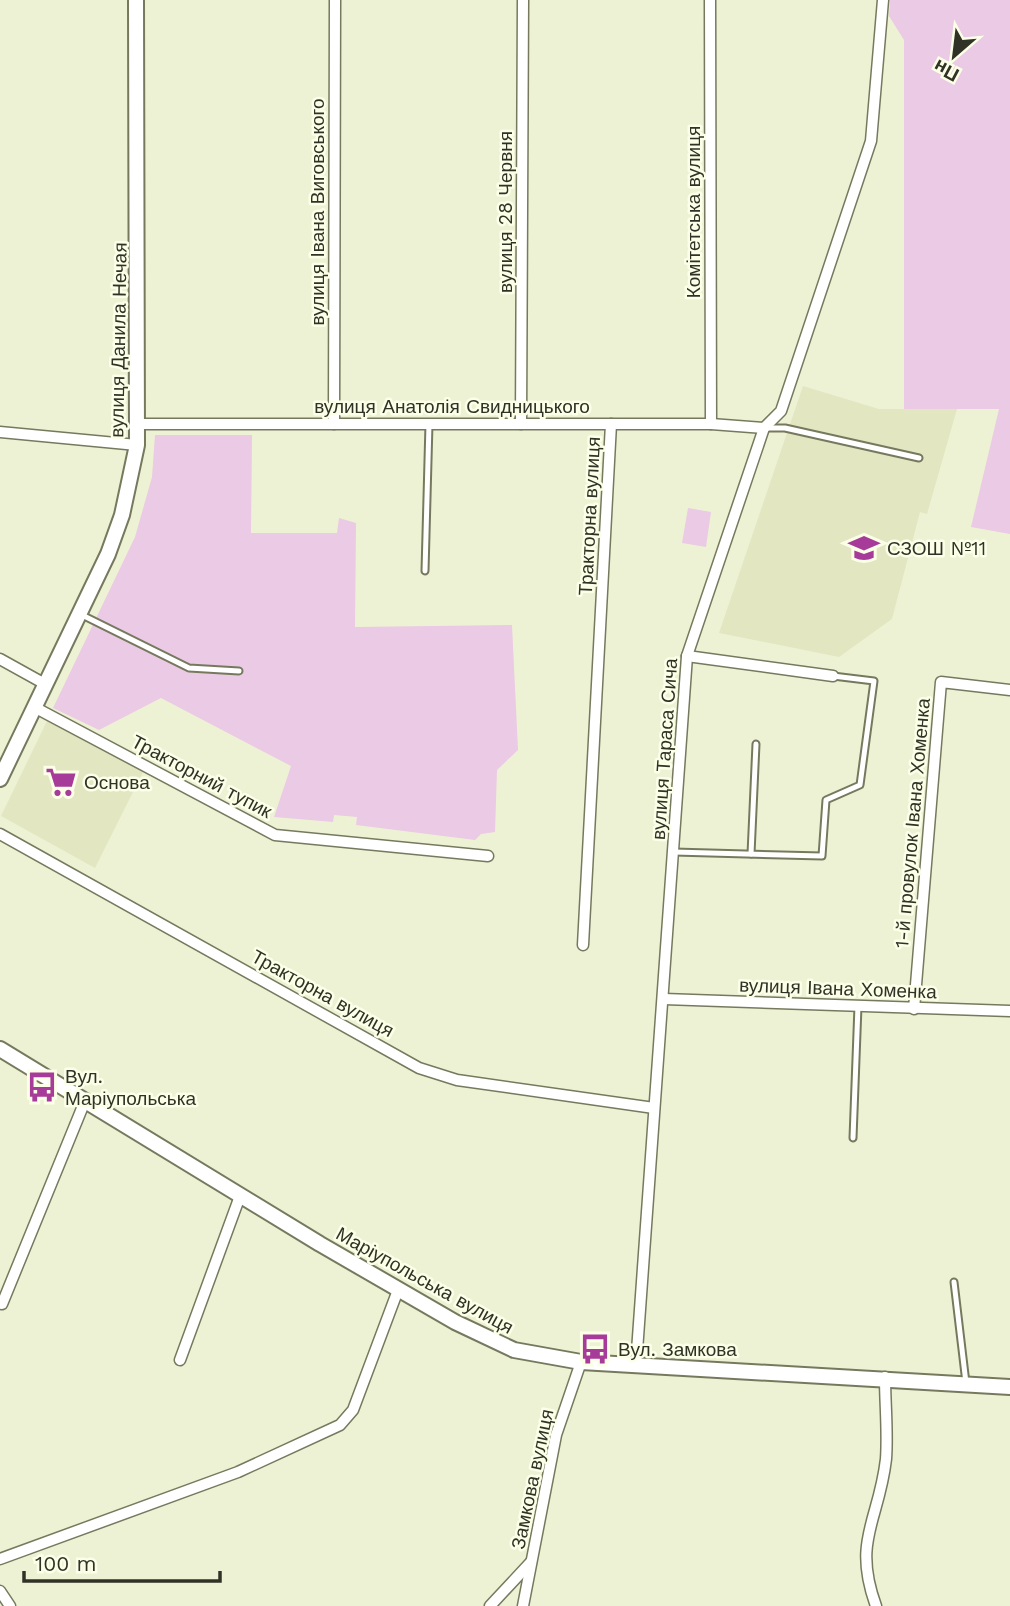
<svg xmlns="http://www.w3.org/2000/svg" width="1010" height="1606" viewBox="0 0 1010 1606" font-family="'Work Sans',sans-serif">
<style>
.built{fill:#e2e6c1}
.green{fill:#eacae4}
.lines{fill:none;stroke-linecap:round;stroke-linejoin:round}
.lane-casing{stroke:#76795e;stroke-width:9}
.street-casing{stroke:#76795e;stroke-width:13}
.secondary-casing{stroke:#76795e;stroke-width:18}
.lane{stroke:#fff;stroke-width:5}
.street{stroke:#fff;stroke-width:10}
.secondary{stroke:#fff;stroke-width:14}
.labels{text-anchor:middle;stroke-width:5;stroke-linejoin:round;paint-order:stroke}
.street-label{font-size:19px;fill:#313226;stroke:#fcffe7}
.poi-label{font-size:19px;fill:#313226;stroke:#fcffe7;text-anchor:start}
</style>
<rect width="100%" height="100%" fill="#eef2d4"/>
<g class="built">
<polygon points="803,386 879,409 957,409 927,514 920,512 892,619 839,657 719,633"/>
<polygon points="47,721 143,772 95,868 1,816"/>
</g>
<g class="green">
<polygon points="890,0 1010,0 1010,534 971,527 999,409 904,409 904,40 889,16"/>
<polygon points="155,435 252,435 251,533 337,533 339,518 356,523 355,627 512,625 518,750 497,770 495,832 481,834 475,840 356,825 357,817 334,815 333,822 274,817 291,766 161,698 99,730 53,708 135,537 152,477"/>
<polygon points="688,508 711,512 706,547 682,543"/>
</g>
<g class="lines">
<g class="lane-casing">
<g id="lane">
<polyline points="764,428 785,428 919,458"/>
<polyline points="425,571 429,424"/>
<polyline points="82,615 189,668 239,671"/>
<polyline points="674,852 822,856 826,800 860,785 874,681 833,676"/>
<polyline points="751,854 756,744"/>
<polyline points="853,1138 858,1006"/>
<polyline points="954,1282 966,1383"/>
</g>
</g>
<g class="street-casing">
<g id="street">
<polyline points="710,0 711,424"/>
<polyline points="139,424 711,424 764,428"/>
<polyline points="334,424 335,0"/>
<polyline points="521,424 523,0"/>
<polyline points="0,432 137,445"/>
<polyline points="687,656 833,676"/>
<polyline points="0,659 45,684"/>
<polyline points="34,707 275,835 488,856"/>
<polyline points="0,834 419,1068 457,1080 654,1108"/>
<polyline points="583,945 611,424"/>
<polyline points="664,999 1010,1011"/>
<polyline points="914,1009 941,682 1010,690"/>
<polyline points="2,1304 85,1101"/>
<polyline points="180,1360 240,1196"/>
<polyline points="636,1365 687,656 764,428 781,411 871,141 883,0"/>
<polyline points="0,1559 238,1472 340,1425 353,1410 398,1290"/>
<polyline points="0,1591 10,1606"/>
<polyline points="490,1606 531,1562"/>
<polyline points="523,1606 556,1435 581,1362"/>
<path d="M876 1606C852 1540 879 1521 886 1459 888 1432 885 1404 885 1377"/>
</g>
</g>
<g class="secondary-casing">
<g id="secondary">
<polyline points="0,779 108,554 122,515 137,445 136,0"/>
<polyline points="0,1049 320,1244 455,1322 514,1350 581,1362 1010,1387"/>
</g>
</g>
<use href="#lane" class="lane"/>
<use href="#street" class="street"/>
<use href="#secondary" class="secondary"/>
</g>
<defs>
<g id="school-bare" transform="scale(2.415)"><path d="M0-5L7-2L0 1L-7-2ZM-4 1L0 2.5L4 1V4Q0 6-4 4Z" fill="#a73b9a" stroke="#fcffe7" stroke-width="2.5" paint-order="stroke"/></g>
<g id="supermarket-bare" transform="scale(2.415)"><path d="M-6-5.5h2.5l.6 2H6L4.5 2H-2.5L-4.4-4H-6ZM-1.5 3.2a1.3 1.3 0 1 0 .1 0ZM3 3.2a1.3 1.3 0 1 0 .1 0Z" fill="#a73b9a" stroke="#fcffe7" stroke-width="2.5" paint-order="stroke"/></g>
<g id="bus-bare" transform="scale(2.415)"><path d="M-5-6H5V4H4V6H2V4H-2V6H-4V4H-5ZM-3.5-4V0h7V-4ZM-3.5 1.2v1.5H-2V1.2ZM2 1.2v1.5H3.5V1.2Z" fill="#a73b9a" stroke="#fcffe7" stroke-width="2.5" paint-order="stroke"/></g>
</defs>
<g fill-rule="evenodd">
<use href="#school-bare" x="864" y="548"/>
<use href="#supermarket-bare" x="61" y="782"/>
<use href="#bus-bare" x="42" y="1087"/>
<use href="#bus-bare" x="595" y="1349"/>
</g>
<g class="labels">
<g class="street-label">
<text transform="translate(317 212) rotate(-90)" y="7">вулиця Івана Виговського</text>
<text transform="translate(505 212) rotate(-90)" y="7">вулиця 28 Червня</text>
<text transform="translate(693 212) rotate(-90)" y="7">Комітетська вулиця</text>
<text transform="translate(118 340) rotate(-89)" y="7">вулиця Данила Нечая</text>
<text x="452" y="413">вулиця Анатолія Свидницького</text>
<text transform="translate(589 516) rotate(-87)" y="7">Тракторна вулиця</text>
<text transform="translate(664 749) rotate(-86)" y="7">вулиця Тараса Сича</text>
<text transform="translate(202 776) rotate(28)" y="7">Тракторний тупик</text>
<text transform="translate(912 823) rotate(-85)" y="7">1-й провулок Івана Хоменка</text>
<text transform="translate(838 988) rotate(2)" y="7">вулиця Івана Хоменка</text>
<text transform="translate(323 993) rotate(29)" y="7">Тракторна вулиця</text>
<text transform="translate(425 1280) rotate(29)" y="7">Маріупольська вулиця</text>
<text transform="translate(532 1479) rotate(-78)" y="7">Замкова вулиця</text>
</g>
<g class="poi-label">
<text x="887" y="555">СЗОШ №11</text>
<text x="84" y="789">Основа</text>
<text x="65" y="1083">Вул.<tspan x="65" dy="22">Маріупольська</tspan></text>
<text x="618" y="1356">Вул. Замкова</text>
</g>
</g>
<g transform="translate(954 56) rotate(208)" stroke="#fcffe7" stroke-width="5" paint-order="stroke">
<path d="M0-5L12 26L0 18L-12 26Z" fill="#313226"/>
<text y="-10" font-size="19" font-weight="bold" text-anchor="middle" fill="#313226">Пн</text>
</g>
<path d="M24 1571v10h196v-10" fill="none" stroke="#313226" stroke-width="3.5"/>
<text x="35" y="1571" font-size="21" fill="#313226" stroke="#fcffe7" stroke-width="5" paint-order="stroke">100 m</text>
</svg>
